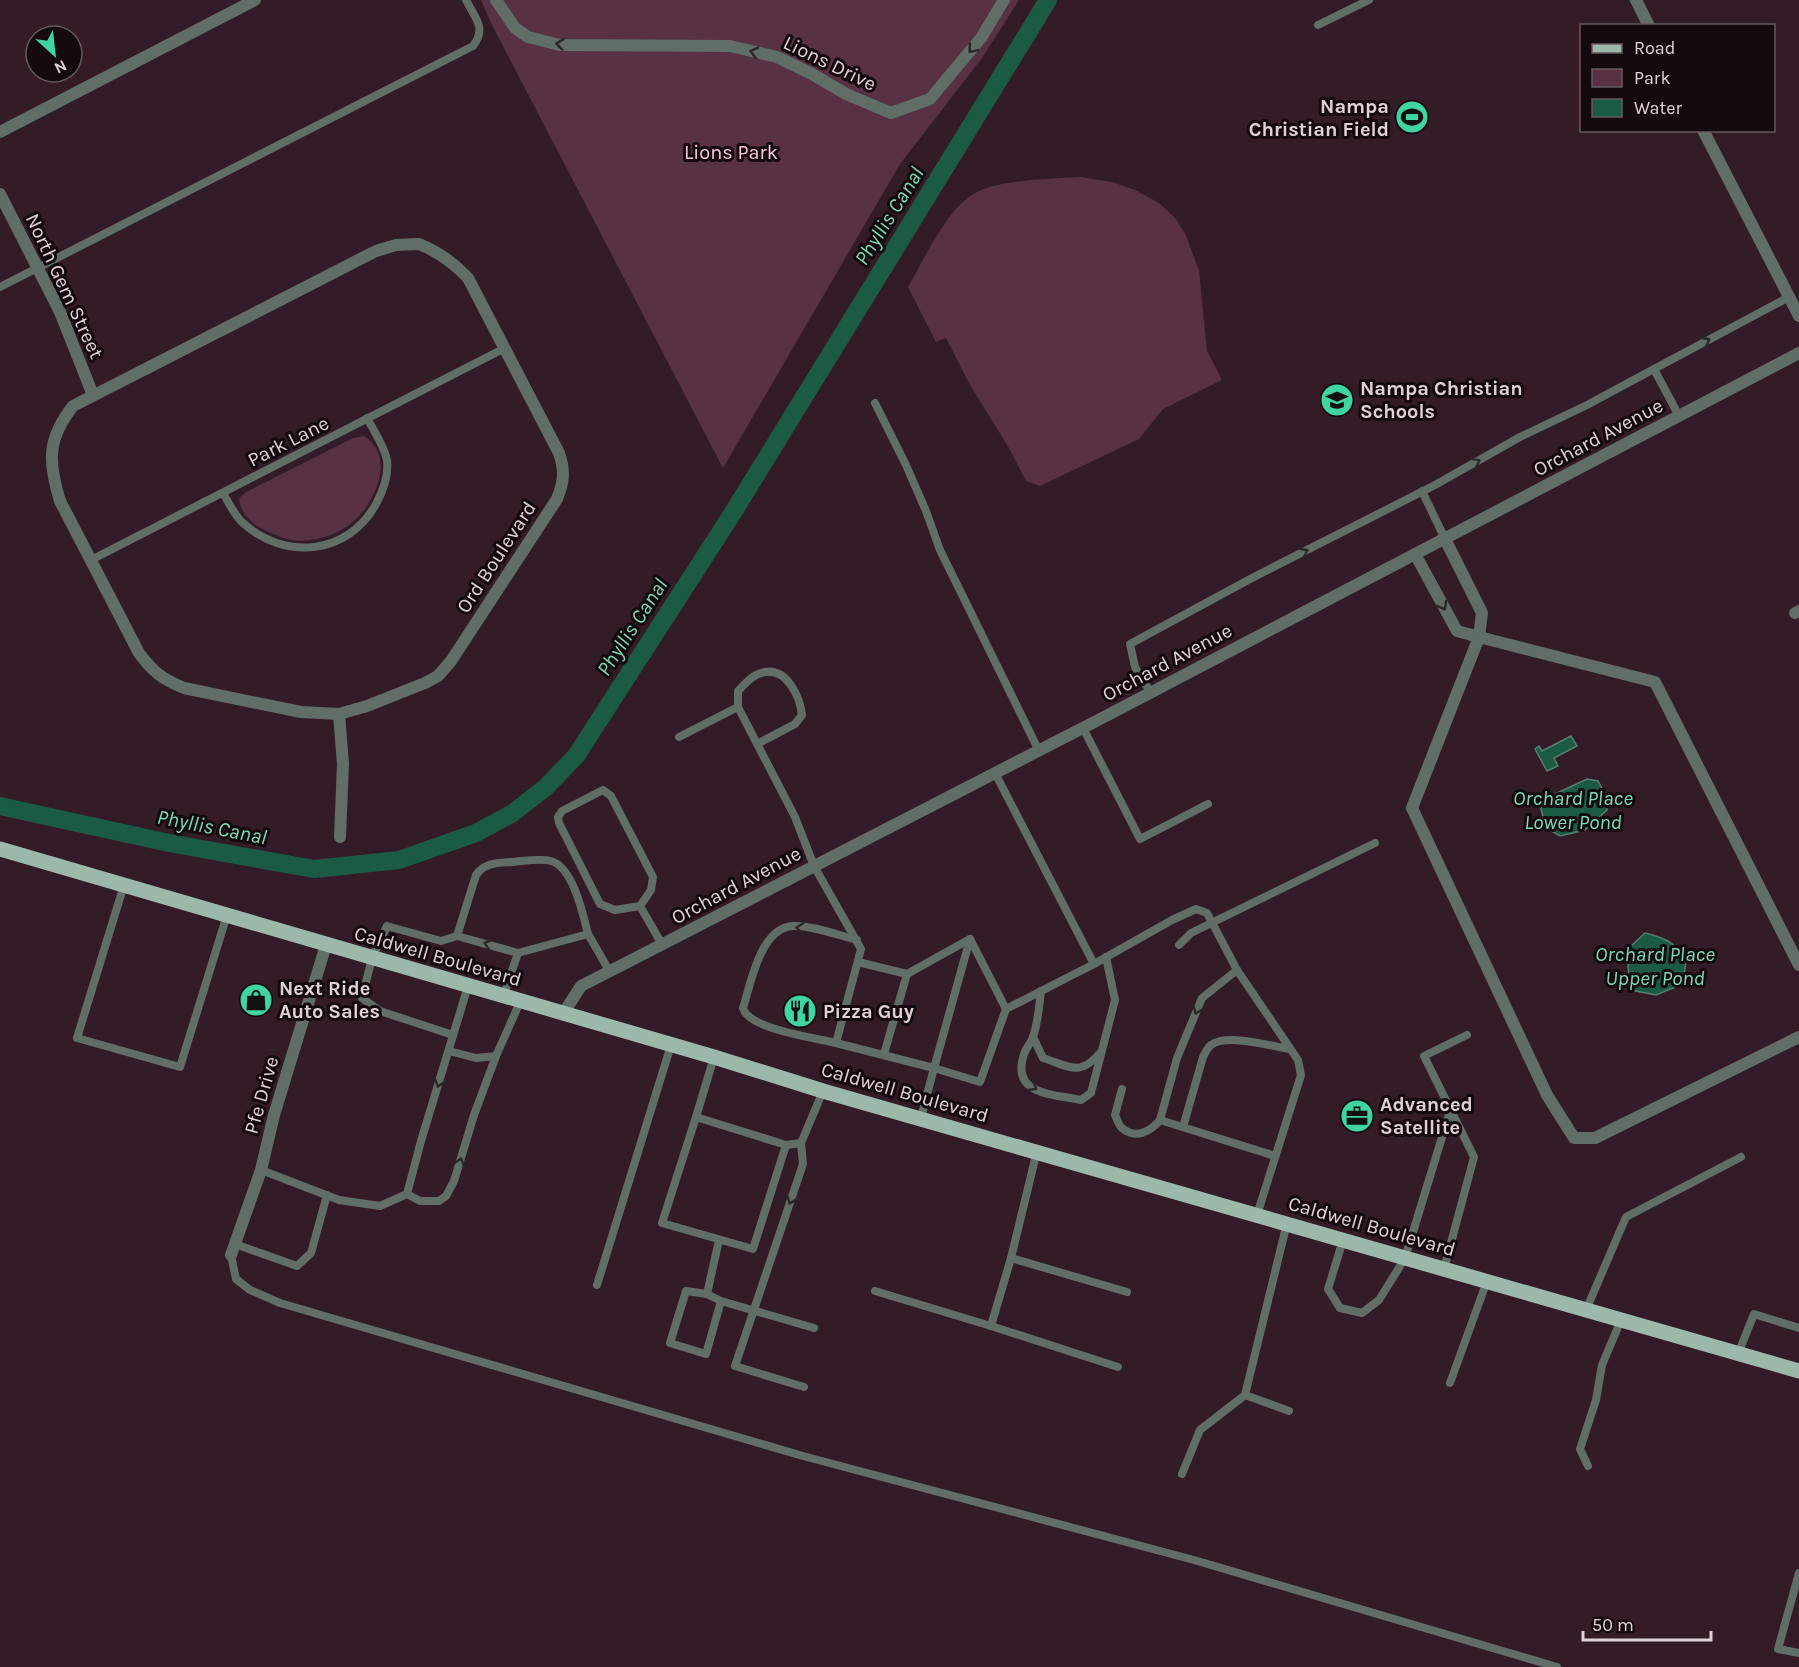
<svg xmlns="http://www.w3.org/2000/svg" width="1799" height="1667" viewBox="0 0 1799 1667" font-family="Karla,sans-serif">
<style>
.green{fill:#583145}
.water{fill:#1b5b45;stroke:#567e71;stroke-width:1.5}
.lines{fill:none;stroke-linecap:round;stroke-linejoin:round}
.canal{stroke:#1b5b45;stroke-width:18}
.service{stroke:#606e67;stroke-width:8}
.minor{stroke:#606e67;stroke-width:12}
.tertiary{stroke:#606e67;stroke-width:12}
.primary{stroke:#9cb8ab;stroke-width:15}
.oneway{stroke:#2b2829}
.labels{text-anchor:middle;stroke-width:6;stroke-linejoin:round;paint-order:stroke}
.street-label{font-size:20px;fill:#e0d0d7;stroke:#140a0f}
.poi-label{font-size:20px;font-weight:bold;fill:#e0d0d7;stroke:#140a0f;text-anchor:start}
.park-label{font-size:20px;fill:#f9c8df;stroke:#140a0f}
.water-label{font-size:21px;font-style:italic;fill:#7cdab4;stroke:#140a0f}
</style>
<rect width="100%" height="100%" fill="#331c28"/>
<g class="green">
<polygon points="481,0 1019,0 982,58 900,164 723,468 492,25"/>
<path d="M1080 177 1112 182 1135 190 1159 203 1175 218 1185 233 1199 271 1207 351 1222 380 1163 409 1139 439 1040 486 1026 481 1009 448 970 385 946 338 936 342 908 287C924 260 947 208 975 193 1001 179 1050 179 1080 177Z"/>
<path d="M364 436C395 455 377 499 356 519 342 533 321 540 302 541 288 541 275 535 263 529 250 523 240 512 239 498L246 492 353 438Z"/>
</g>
<g class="water">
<polygon points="1571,736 1577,746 1554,758 1558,766 1547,771 1535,749 1539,746 1542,751"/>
<polygon points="1587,779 1598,781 1606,796 1607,810 1585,830 1560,836 1546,828 1541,809 1542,800"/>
<path d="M1645 933C1665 938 1675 942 1686 960L1683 984 1656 995 1631 990 1628 966 1631 946Z"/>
</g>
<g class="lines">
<polyline class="canal" points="0,806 169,843 314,869 399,860 476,833 513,813 546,787 576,756 734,511 1048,0"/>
<g class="service">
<polyline points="1318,25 1369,0"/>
<path d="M0 287 473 46C487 28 475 18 466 0"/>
<polyline points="1654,369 1789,297"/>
<polyline points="875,403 906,465 926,511 940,550 1039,751"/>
<polyline points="1422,491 1445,539"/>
<path d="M223 493C229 503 234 515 243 523 285 561 348 555 376 504 383 491 389 475 387 460 384 446 374 431 367 418"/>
<polyline points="91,560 505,348"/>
<polyline points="1151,693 1135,667 1130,644 1252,578 1435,485 1520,437 1587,405 1654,369 1679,416"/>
<path d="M738 707V691C746 683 753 674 765 672 787 668 800 697 802 715L795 724 757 744"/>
<polyline points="1083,728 1140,839 1208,804"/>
<polyline points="679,737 738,707 795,817 814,866 861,949 836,1043 934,1068 921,1118"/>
<polyline points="995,773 1094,964 1006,1009"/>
<polyline points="124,885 77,1038 180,1067 227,915"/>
<polyline points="640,906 651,890 653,877 611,796 603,790 562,811 558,817 559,823 600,904 615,910 640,906 663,946"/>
<path d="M457 936 476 875C485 862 498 863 513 862 525 861 540 858 551 861 573 867 583 914 588 934"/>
<polygon points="970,939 1006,1009 980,1082 934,1068"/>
<polyline points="1179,945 1191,933 1375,843"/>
<polyline points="858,962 907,974"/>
<polyline points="1094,964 1172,920 1196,909 1207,913 1237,970 1298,1060 1301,1075 1257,1215"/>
<polyline points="468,986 421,1141 407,1194 420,1201 439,1201 446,1196 454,1181 474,1115 496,1056"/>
<path d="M1041 991C1039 1006 1038 1023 1033 1037 1031 1043 1026 1048 1024 1054 1010 1095 1053 1094 1081 1100L1091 1093 1115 1000 1106 957"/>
<polyline points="503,997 518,953 588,934 610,972"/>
<polyline points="453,1035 380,1011 362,998 372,958 387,926 441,941 457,936 518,953"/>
<path d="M1033 1037 1043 1058C1071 1067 1080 1077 1101 1052"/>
<path d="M836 1043C816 1038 748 1029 743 1008 751 983 760 928 793 926 811 925 838 935 857 940"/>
<polyline points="449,1051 476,1058 496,1056 520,1002"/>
<polyline points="884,1054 907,974 970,939"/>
<polyline points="714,1057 696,1117 786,1145 801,1143 823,1091"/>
<path d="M1122 1089 1115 1115C1117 1119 1119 1126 1122 1128 1136 1140 1151 1131 1160 1120L1275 1156"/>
<polyline points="696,1117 662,1223 753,1249 786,1145"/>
<polyline points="1160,1120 1177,1058 1202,998 1237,970"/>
<path d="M1183 1127 1203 1057C1206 1052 1207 1048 1211 1045 1227 1033 1271 1046 1289 1049"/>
<polyline points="801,1143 803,1164 735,1366 804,1387"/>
<polyline points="1037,1151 1011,1258 1127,1292"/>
<polyline points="261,1170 339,1200 380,1206 407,1194"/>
<polyline points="1343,1240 1328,1289 1340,1308 1362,1313 1379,1300 1405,1258 1451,1108"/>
<polyline points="235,1244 297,1266 311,1253 327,1195"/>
<polyline points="231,1255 236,1279 250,1290 280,1303 803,1456 1194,1560 1557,1667"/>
<polyline points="1011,1258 991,1326 1118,1367"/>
<polyline points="1444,1269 1474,1157 1424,1056 1467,1035"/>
<polyline points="597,1285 671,1045"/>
<polyline points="875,1291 991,1326"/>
<polyline points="707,1294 719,1240"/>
<polyline points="721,1301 706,1354 670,1343 686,1291 707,1294 721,1301 814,1328"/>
<polyline points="1586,1310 1626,1217 1741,1157"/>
<polyline points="1738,1354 1754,1314 1799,1328"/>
<polyline points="1450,1383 1487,1281"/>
<polyline points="1245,1395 1289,1411"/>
<polyline points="1588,1466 1580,1449 1596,1400 1602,1365 1621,1320"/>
<polyline points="1182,1474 1200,1430 1245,1395 1287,1223"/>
<polyline points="1799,1573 1778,1649 1799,1653"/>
</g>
<g class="minor">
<polyline points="496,0 515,28 528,37 560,45 730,46 777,57 812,74 846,94 891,113 930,99 981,38 1004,0"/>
<polyline points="1636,0 1649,26"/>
<polyline points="1703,130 1799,316"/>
<polyline points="0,132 255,0"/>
<polyline points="0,194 60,312 93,395"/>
<path d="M419 244C439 252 453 262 468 278L559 453C565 470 564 482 557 499L451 661 438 676 425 683 367 706 339 714 301 712 184 688C162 679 153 672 139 653L60 501C48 462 47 439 73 406L376 251 396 245Z"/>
<polyline points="1415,554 1457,631 1479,637 1482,613 1445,539"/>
<polyline points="1795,613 1799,611"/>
<polyline points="339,714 343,764 340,837"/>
<polyline points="1799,965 1655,682 1479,637 1412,808 1547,1095 1574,1138 1595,1138 1799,1037"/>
<polyline points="231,1255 261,1170 274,1115 326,945"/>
</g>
<polyline class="tertiary" points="563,1014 581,986 1106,716 1799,353"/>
<polyline class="primary" points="0,849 714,1057 823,1091 1799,1371"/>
</g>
<defs><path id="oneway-chevron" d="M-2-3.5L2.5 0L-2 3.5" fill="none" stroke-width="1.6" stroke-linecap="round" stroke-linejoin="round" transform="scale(1.5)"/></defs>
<g class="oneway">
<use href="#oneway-chevron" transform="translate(560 44) rotate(-173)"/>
<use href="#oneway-chevron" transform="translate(972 49) rotate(130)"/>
<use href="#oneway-chevron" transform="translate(754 52) rotate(-166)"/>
<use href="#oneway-chevron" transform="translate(1706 341) rotate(-28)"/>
<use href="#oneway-chevron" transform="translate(1476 462) rotate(-29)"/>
<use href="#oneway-chevron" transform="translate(1304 552) rotate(-27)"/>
<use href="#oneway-chevron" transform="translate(1443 606) rotate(62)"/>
<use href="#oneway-chevron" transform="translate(800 928) rotate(-175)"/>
<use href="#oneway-chevron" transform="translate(488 944) rotate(-163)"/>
<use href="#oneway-chevron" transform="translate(1197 1010) rotate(113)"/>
<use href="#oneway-chevron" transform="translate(439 1083) rotate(107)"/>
<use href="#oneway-chevron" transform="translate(1033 1087) rotate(30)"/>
<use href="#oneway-chevron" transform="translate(460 1162) rotate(-73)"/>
<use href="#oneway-chevron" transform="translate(791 1200) rotate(109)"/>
</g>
<defs>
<g id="stadium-disc" transform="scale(1.725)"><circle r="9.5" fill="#3fd4a2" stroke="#140a0f"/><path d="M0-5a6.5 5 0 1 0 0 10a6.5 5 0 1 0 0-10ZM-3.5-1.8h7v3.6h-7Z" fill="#111"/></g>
<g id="school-disc" transform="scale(1.725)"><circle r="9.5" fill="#3fd4a2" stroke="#140a0f"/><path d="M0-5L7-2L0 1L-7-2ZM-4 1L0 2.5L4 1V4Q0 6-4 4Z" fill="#111"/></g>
<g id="shop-disc" transform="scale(1.725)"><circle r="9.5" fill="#3fd4a2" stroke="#140a0f"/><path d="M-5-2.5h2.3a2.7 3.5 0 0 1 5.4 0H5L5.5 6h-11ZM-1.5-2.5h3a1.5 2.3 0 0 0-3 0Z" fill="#111"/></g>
<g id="restaurant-disc" transform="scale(1.725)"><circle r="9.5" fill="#3fd4a2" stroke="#140a0f"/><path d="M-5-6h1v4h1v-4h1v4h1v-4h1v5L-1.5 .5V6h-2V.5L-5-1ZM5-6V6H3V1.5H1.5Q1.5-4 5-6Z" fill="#111"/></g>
<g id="office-disc" transform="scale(1.725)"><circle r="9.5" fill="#3fd4a2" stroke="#140a0f"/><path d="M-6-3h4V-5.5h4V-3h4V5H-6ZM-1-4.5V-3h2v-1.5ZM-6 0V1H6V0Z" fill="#111"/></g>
</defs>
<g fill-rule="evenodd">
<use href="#stadium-disc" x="1412" y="117"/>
<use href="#school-disc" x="1337" y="400"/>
<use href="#shop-disc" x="256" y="1000"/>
<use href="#restaurant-disc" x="800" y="1011"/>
<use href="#office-disc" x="1357" y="1116"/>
</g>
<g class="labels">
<g class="street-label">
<text transform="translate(830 63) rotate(26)" y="7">Lions Drive</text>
<text transform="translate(65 286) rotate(65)" y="7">North Gem Street</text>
<text transform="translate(1598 437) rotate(-28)" y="7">Orchard Avenue</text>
<text transform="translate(288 441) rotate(-27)" y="7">Park Lane</text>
<text transform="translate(496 557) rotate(-57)" y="7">Ord Boulevard</text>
<text transform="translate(1167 662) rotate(-28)" y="7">Orchard Avenue</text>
<text transform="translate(736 885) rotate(-28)" y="7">Orchard Avenue</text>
<text transform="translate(438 956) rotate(16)" y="7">Caldwell Boulevard</text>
<text transform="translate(905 1092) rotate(16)" y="7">Caldwell Boulevard</text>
<text transform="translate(261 1095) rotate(-74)" y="7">Pfe Drive</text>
<text transform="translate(1372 1226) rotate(16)" y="7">Caldwell Boulevard</text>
</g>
<g class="poi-label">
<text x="1389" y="113" text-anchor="end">Nampa<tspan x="1389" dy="23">Christian Field</tspan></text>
<text x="1360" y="395">Nampa Christian<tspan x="1360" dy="23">Schools</tspan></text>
<text x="279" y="995">Next Ride<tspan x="279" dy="23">Auto Sales</tspan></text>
<text x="823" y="1018">Pizza Guy</text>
<text x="1380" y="1111">Advanced<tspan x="1380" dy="23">Satellite</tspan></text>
</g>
<g class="park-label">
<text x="731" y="159">Lions Park</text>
</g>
<g class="water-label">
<text transform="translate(889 216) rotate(-58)" y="7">Phyllis Canal</text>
<text transform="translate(632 627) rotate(-57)" y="7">Phyllis Canal</text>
<text x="1573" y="805">Orchard Place<tspan x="1573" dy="24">Lower Pond</tspan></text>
<text transform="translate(212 827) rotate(11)" y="7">Phyllis Canal</text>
<text x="1655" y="961">Orchard Place<tspan x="1655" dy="24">Upper Pond</tspan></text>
</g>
</g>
<rect x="1580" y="24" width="195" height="108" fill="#140a0f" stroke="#66595f" stroke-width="1.5"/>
<rect x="1592" y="44" width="30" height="9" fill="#9cb8ab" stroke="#66595f" stroke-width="1.5"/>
<text x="1634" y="54" font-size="18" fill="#e0d0d7">Road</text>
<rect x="1592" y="69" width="30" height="18" fill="#583145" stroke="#66595f" stroke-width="1.5"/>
<text x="1634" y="84" font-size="18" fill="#e0d0d7">Park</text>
<rect x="1592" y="99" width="30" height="18" fill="#1b5b45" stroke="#66595f" stroke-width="1.5"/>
<text x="1634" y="114" font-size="18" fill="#e0d0d7">Water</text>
<g transform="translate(54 54) rotate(153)"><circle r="28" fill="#140a0f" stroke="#66595f" stroke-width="1.5"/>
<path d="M0-4.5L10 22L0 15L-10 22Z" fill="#3fd4a2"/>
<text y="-9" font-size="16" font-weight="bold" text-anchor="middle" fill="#e0d0d7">N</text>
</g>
<path d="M1583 1631v9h128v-9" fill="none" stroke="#e0d0d7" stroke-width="3"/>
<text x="1592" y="1631" font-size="18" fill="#e0d0d7" stroke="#140a0f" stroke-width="4.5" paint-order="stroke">50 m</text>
</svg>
